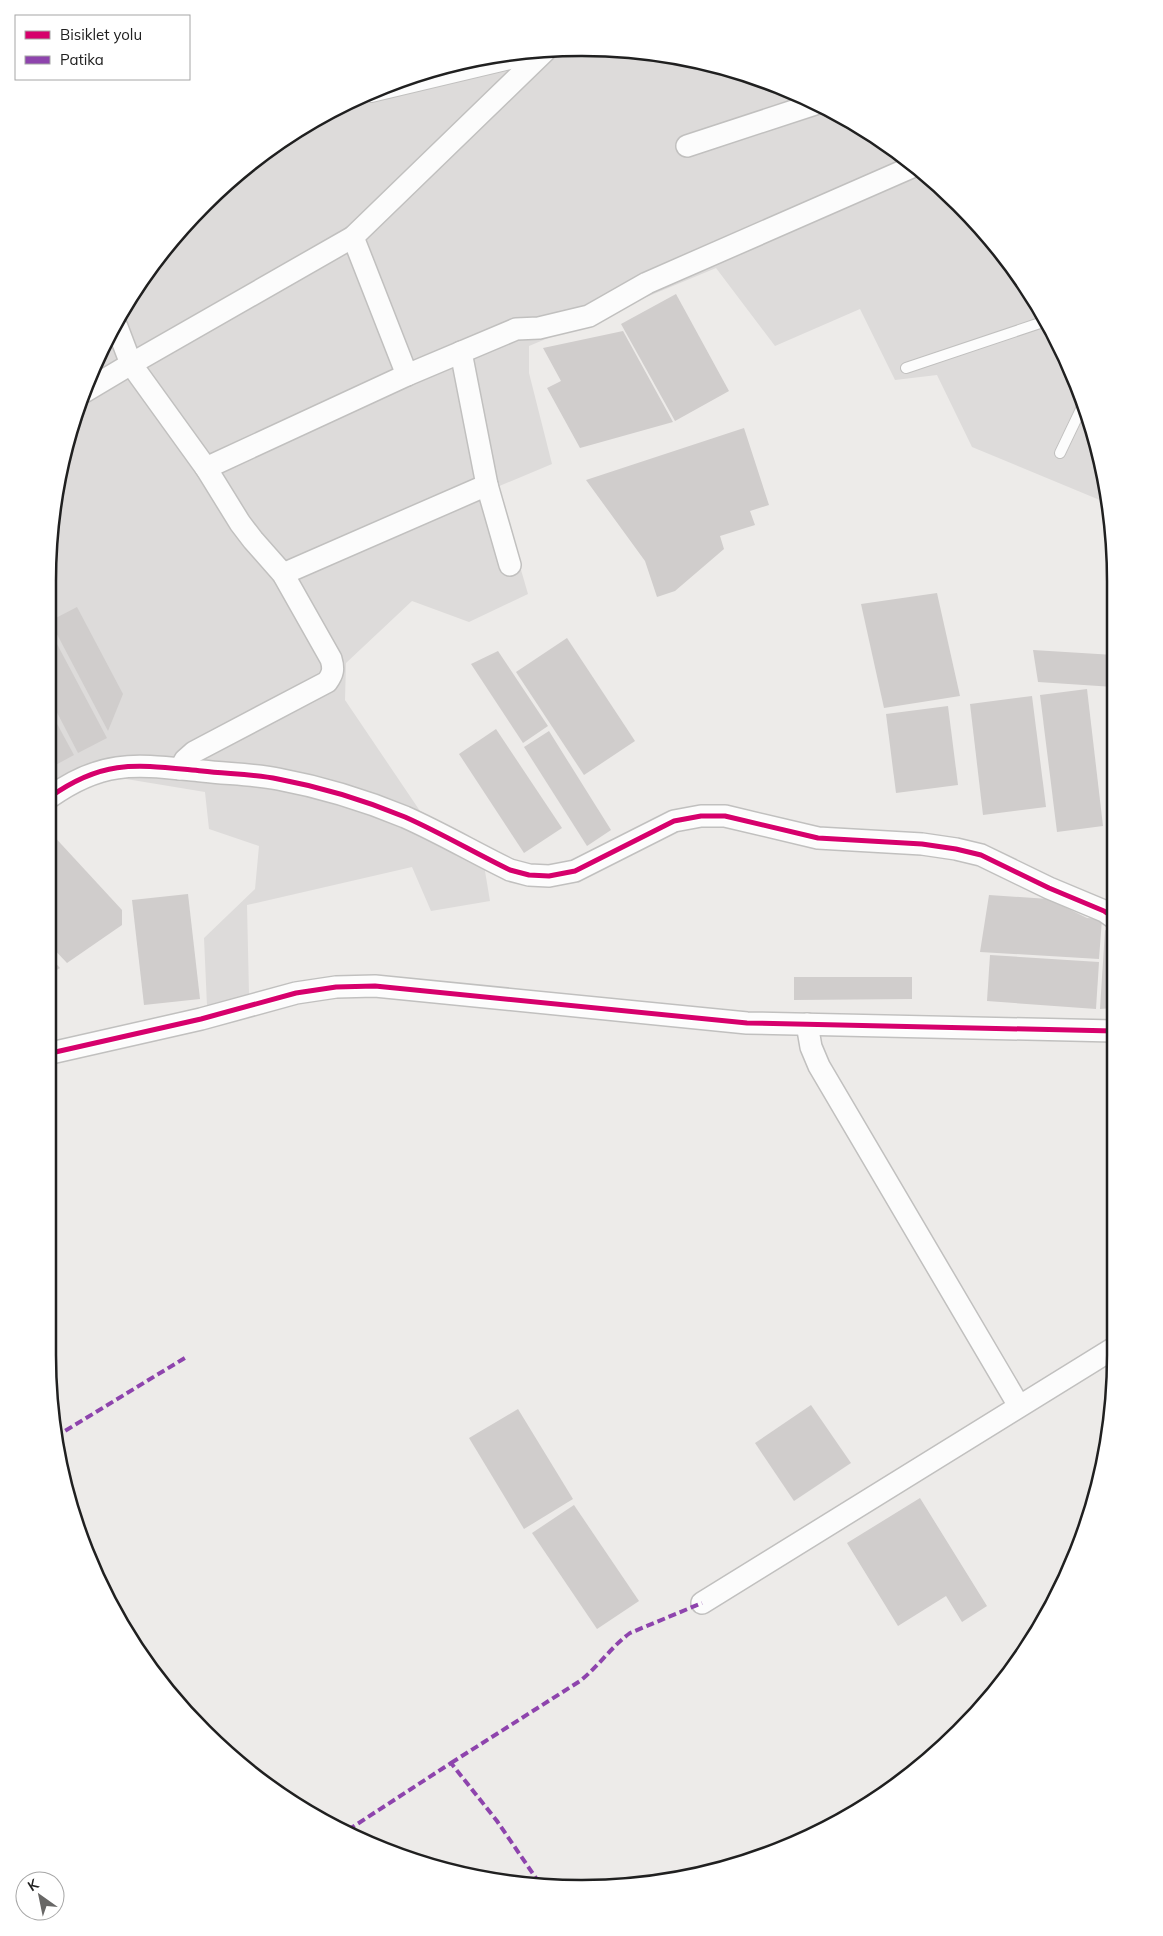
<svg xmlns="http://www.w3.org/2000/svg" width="1163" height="1936" viewBox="0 0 1163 1936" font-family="Mulish,sans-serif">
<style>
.residential{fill:#dddbda}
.building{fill:#d0cdcc}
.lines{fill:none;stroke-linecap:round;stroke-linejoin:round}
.service-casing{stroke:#c1c0bf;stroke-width:12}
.minor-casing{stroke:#c1c0bf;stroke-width:24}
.service{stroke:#fcfcfc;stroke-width:10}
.minor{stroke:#fcfcfc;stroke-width:21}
.quiet{stroke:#8e44ad;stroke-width:4;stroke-dasharray:8 4;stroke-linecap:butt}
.cycleway-casing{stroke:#fff;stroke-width:8}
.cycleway{stroke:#d6006c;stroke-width:5}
.rim{fill:none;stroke:#202020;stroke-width:2.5}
</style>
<rect width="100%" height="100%" fill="#edebe9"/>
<polygon class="residential" points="582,48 686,58 786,88 878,138 983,229 1044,315 1097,443 1107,503 972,447 937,375 895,380 860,309 775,346 716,268 529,346 529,373 552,464 497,487 528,594 469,622 412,601 346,663 345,700 420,811 481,847 490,901 431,911 412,867 247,905 249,994 207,1006 204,938 255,889 259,846 209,829 205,792 108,776 50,805 49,546 76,410 138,285 204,204 285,137 377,88 478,58"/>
<g class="building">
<polygon points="676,294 729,391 675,421 621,324"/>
<polygon points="623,331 673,422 580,448 547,388 561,381 543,348"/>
<polygon points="744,428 769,505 750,511 755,525 720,536 724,549 675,591 657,597 645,561 586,480"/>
<polygon points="937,593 960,696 884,708 861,604"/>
<polygon points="77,607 123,694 108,731 50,621"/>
<polygon points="49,629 107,738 78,753 49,697"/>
<polygon points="567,638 635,741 584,775 516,672"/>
<polygon points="1033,650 1114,655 1114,687 1038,682"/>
<polygon points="498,651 548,726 523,743 471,664"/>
<polygon points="1087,689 1103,826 1057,832 1040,695"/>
<polygon points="1032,696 1046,807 983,815 970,704"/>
<polygon points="948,706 958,785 896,793 886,714"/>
<polygon points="49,709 74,755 50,768"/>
<polygon points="496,729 562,828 524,853 459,754"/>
<polygon points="549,731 611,830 587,846 524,747"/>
<polygon points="50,832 122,910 122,925 67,963 50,945"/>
<polygon points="188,894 200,999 144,1005 132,900"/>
<polygon points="989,895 1049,899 1087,918 1102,919 1099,959 980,952"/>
<polygon points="1105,930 1114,933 1114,1008 1100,1009"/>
<polygon points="990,955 1099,962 1096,1009 987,1001"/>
<polygon points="50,957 60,968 50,974"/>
<polygon points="794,977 912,977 912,999 794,1000"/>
<polygon points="811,1405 851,1463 794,1501 755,1443"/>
<polygon points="518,1409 573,1499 524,1529 469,1438"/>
<polygon points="920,1498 987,1606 962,1622 946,1596 898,1626 847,1543"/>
<polygon points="574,1505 639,1601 597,1629 532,1533"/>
</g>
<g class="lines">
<g class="service-casing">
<g id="service">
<polyline points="372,97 519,62 530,64"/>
<polyline points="906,368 1046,321"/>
<polyline points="1060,453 1082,407"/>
</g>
</g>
<g class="minor-casing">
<g id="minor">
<polyline points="687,146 815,104"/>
<polyline points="353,237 407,375"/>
<path d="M117 327 131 364 206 468 240 523 253 540 283 574 331 659C334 669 333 674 327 682L194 752 185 760 180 769"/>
<polyline points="461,352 487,485 510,565"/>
<polyline points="84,392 131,364 353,237 545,51"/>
<polyline points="206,468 407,375 516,329 539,328 589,316 647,283 912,167"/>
<polyline points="283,574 487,485"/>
<path d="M50 797C105 758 138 765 202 771 227 774 253 774 278 779 321 787 364 800 405 817 441 833 475 853 510 870L529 875 549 876 575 871 674 821 701 816H725L818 838 922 844 956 849 981 855 1049 888 1104 911 1114 918"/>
<polyline points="807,1024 811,1047 819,1066 1019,1406"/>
<polyline points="51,1053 201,1019 296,993 336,987 375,986 747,1023 1114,1031"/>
<polyline points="702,1603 1114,1348"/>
</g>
</g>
<use href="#service" class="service"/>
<use href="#minor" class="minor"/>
<g class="quiet">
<polyline points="55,1437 188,1356"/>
<path d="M451 1763 580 1681C599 1666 611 1647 630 1633L702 1603"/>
<polyline points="348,1830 451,1763 497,1821 540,1884"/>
</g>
<g class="cycleway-casing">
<g id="cycleway">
<path d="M50 797C105 758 138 765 202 771 227 774 253 774 278 779 321 787 364 800 405 817 441 833 475 853 510 870L529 875 549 876 575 871 674 821 701 816H725L818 838 922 844 956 849 981 855 1049 888 1104 911 1114 918"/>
<polyline points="51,1053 201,1019 296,993 336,987 375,986 747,1023 1114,1031"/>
</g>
</g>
<use href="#cycleway" class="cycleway"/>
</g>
<path d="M0 0H1163V1936H0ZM581 56H582A525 525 0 0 1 1107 581V1355A525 525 0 0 1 582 1880H581A525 525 0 0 1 56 1355V581A525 525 0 0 1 581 56Z" fill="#fff" fill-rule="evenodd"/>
<path class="rim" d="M581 56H582A525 525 0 0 1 1107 581V1355A525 525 0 0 1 582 1880H581A525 525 0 0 1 56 1355V581A525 525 0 0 1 581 56Z"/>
<rect x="15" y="15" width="175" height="65" fill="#ffffff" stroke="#a6a6a6"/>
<rect x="25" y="31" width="25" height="8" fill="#d6006c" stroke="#a6a6a6"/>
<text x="60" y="40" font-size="15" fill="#202020">Bisiklet yolu</text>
<rect x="25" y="56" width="25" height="8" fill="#8e44ad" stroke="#a6a6a6"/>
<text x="60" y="65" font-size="15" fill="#202020">Patika</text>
<g transform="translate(40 1896) rotate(327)"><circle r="24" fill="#ffffff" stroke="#a6a6a6"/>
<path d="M0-4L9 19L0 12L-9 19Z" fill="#686766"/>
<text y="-8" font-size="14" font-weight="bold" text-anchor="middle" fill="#202020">K</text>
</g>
</svg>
